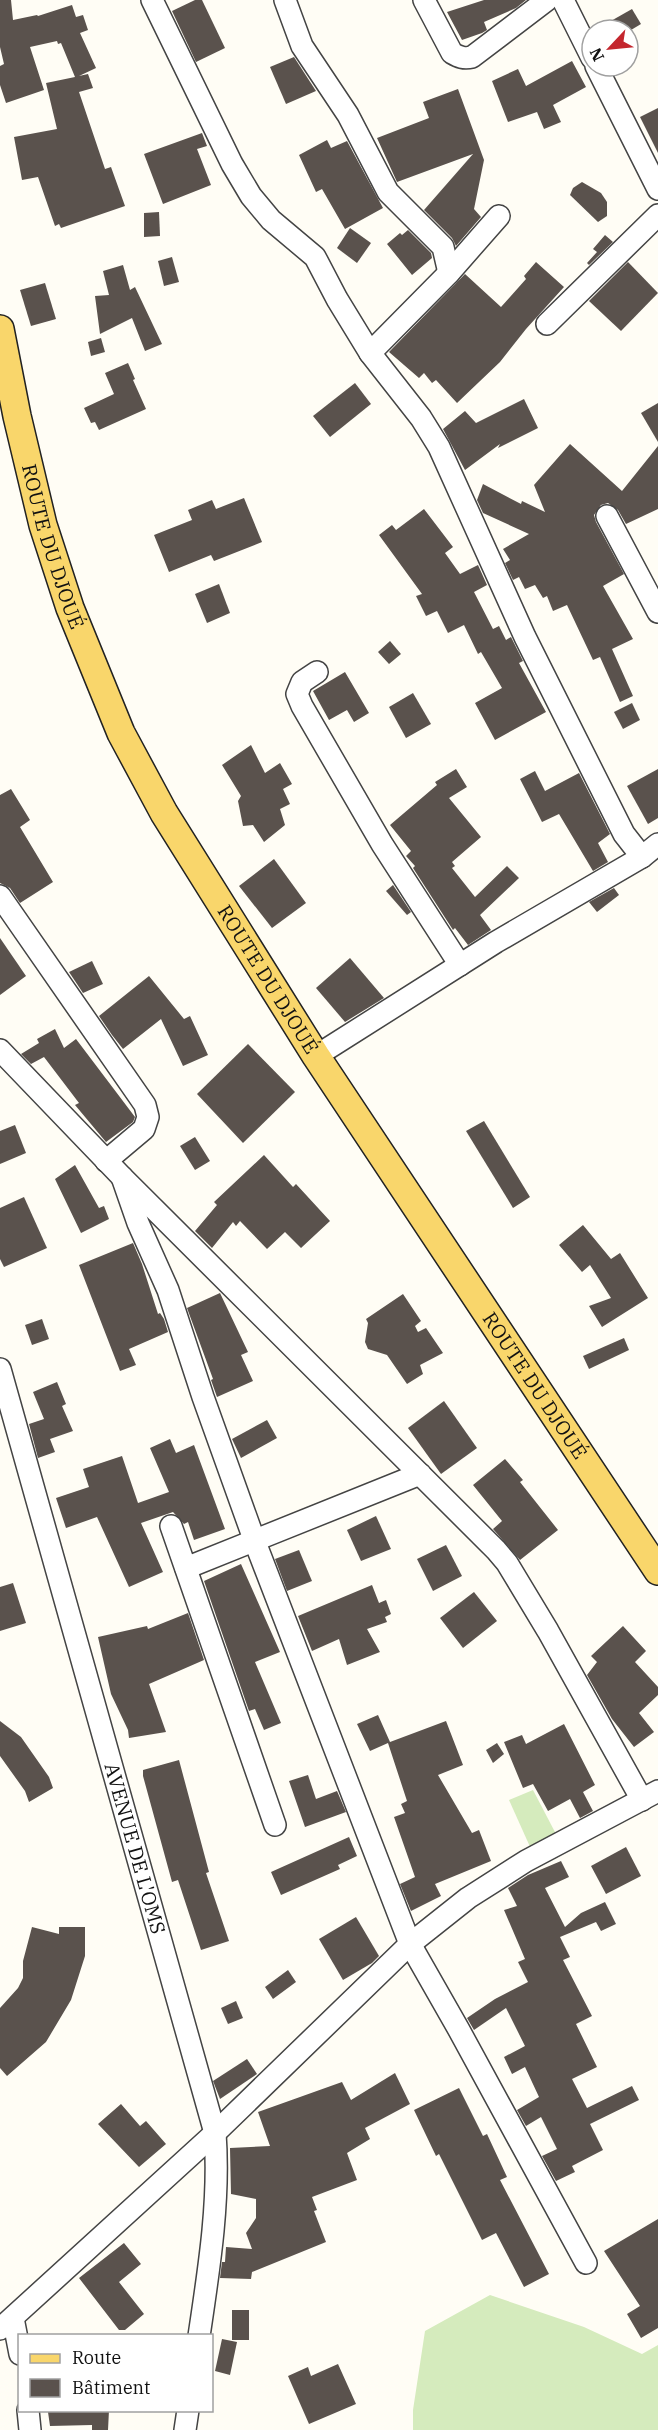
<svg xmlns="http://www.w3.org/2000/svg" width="658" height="2430" viewBox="0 0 658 2430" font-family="'IBM Plex Serif',serif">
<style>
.grass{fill:#d5ebbd}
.building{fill:#5a524d}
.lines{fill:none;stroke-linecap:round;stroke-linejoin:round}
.minor-casing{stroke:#444;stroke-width:24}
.major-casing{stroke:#222;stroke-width:30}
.minor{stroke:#fff;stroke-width:21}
.major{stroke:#f9d66b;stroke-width:27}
.labels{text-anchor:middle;stroke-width:6;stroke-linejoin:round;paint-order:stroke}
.street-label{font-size:20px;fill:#111;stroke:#fff}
</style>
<rect width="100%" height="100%" fill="#fffdf5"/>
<g class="grass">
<polygon points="533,1790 556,1834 531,1849 509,1800"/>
<polygon points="490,2295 584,2327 642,2354 658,2345 658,2430 413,2430 413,2410 425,2331"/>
</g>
<g class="building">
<polygon points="0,0 11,0 13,20 37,15 38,16 72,5 76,17 83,15 88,30 80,33 96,68 79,76 88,74 93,88 79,92 105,169 111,167 125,206 61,228 59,224 55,226 38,177 22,180 14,137 57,129 46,83 75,77 61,43 58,44 57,41 30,47 44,90 6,103 0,85 0,66 4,64 0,47"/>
<polygon points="195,0 202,0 225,48 196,62 172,11"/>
<polygon points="484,0 526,0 516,8 484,22 487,30 482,33 462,40 447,12"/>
<polygon points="632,9 641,24 631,30 595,30"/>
<polygon points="294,57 316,91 286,104 270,67"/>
<polygon points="572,61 586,87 553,105 561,122 544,129 537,112 508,122 492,81 518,69 526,86"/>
<polygon points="458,89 484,160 474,209 481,217 456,246 452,238 424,210 473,154 397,182 377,138 429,118 423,102"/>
<polygon points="658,108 658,153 640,117"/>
<polygon points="202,133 207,146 197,149 211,185 163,204 144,154"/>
<polygon points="327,140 331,148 347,141 383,208 345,229 322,189 316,192 299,155"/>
<polygon points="582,182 601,193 607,202 607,216 598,222 570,195 573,188"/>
<polygon points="159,212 160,236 144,237 144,213"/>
<polygon points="350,228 371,243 357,263 337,248"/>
<polygon points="408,230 431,253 432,258 412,275 387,244 400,233 402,235"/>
<polygon points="605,235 613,242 589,265 587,263 597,252 593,249"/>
<polygon points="172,257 179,282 164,286 158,261"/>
<polygon points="536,262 564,287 526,329 500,362 457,403 436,380 432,383 424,373 419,378 389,352 465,274 501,307 526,279 524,276"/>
<polygon points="628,262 658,293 621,331 589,301"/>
<polygon points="123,265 130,290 135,287 162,344 145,351 132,318 100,334 95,296 109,295 103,271"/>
<polygon points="45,283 56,319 31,326 20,290"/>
<polygon points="101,338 105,352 91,356 88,342"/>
<polygon points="128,363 135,379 133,380 146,409 99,430 95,422 91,423 84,408 114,394 105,373"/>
<polygon points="355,383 371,404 330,437 313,416"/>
<polygon points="524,399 538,428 498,448 500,444 465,470 443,429 465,411 476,423"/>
<polygon points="658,403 658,442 641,413"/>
<polygon points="570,444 622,491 658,446 658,509 626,524 618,510 608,503 601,505 594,515 596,522 624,574 603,586 633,639 612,649 633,696 620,702 600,657 593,660 567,605 553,611 547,596 543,598 535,585 525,589 519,577 513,580 505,563 510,560 503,549 529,534 483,513 477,500 483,484 521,504 522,501 545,512 534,485"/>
<polygon points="244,498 262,542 214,561 211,555 169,572 154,535 192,520 188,510 212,500 216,509"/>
<polygon points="424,509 453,547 445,553 460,574 478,565 487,585 474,592 493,629 499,626 506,640 511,637 523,661 519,663 546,712 495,740 475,703 502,688 481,652 478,654 464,625 448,633 437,611 426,616 416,596 422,594 379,535 392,525 396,530"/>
<polygon points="219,584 230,613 207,623 195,594"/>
<polygon points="390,641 401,654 389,664 378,652"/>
<polygon points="345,672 369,713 354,722 347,710 329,720 313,691"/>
<polygon points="413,693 431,724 406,738 389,707"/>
<polygon points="632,703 640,720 623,729 614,712"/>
<polygon points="251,745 265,773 280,763 292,784 283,789 290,804 280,809 285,825 264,842 253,825 243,826 238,801 241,796 222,765"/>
<polygon points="456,769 467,787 449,798 481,837 452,862 455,866 452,868 475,897 507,866 519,878 480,915 491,930 468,945 455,928 453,930 413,868 415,866 406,856 411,851 390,825 437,785 435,782"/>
<polygon points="658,769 658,818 648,824 627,786"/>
<polygon points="535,771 545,791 579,773 610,834 598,843 608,862 593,871 559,814 542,822 520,779"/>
<polygon points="11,789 30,820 20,827 53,882 20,903 10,888 0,883 0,795"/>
<polygon points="274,859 306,903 272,928 239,886"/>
<polygon points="393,885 411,912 407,915 386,891"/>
<polygon points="614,888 619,895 597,912 589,902"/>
<polygon points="0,938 26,976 0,995"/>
<polygon points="350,958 384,998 345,1022 316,988"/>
<polygon points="92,961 103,984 83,993 69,972"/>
<polygon points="149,976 184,1019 190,1016 208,1055 183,1066 161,1019 123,1049 112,1035 99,1016"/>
<polygon points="55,1029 64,1048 76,1039 135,1117 133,1122 106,1142 75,1105 79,1103 44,1057 31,1064 21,1054 39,1043 37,1039"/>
<polygon points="248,1044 295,1092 243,1143 197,1094"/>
<polygon points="484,1121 530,1197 513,1208 466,1131"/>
<polygon points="15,1125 26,1153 0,1164 0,1131"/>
<polygon points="195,1137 210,1161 195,1170 180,1146"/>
<polygon points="264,1155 293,1187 296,1184 330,1221 301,1248 285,1232 267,1249 240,1221 236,1226 233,1222 212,1248 195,1231 217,1205 214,1202"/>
<polygon points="75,1165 99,1208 104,1206 109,1219 81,1233 55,1179"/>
<polygon points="24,1197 47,1248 4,1267 0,1259 0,1208"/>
<polygon points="583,1225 611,1259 620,1253 648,1298 602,1327 589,1306 611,1298 590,1265 582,1272 559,1245"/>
<polygon points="133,1243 142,1264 158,1314 160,1313 164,1319 168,1332 129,1349 136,1365 120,1371 79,1265"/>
<polygon points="220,1293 248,1352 241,1355 253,1381 217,1397 211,1380 213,1379 187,1308"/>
<polygon points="403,1294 421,1321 415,1326 418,1332 426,1328 443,1353 420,1365 423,1374 407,1384 387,1355 368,1349 365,1342 368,1323 366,1319"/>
<polygon points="42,1319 49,1339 32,1345 25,1325"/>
<polygon points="624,1338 629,1350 589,1369 583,1356"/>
<polygon points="57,1382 66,1404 62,1406 73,1431 50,1439 55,1452 38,1458 29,1424 44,1419 33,1392"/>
<polygon points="444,1401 477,1448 441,1474 408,1428"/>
<polygon points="267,1420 277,1438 241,1458 232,1439"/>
<polygon points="170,1439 176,1453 194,1445 225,1529 194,1540 188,1522 184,1524 173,1512 141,1523 163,1572 129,1587 97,1517 66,1528 56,1498 89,1487 83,1469 122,1456 138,1503 169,1492 150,1448"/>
<polygon points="505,1459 523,1480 520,1482 558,1530 520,1560 493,1529 502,1521 473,1485"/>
<polygon points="376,1516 391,1549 361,1561 347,1530"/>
<polygon points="446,1545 462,1576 433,1591 417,1559"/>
<polygon points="299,1550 312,1581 287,1591 275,1559"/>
<polygon points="241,1564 280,1652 255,1662 281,1723 264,1730 255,1709 249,1711 204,1581"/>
<polygon points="13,1583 26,1623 0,1631 0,1587"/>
<polygon points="372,1585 379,1603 386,1600 391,1614 385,1617 387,1622 367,1629 380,1652 347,1665 339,1639 312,1651 298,1616"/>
<polygon points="474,1592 497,1621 463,1648 440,1618"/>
<polygon points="188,1613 204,1660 149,1684 166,1732 129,1738 128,1730 111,1694 98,1637 147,1626 148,1629"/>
<polygon points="623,1626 646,1651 635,1662 658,1687 658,1695 639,1713 654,1732 634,1747 612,1719 587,1675 597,1662 591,1656"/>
<polygon points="378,1715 390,1742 446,1721 463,1765 438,1775 472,1833 479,1830 491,1861 435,1884 441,1896 411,1911 400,1884 415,1877 394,1817 405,1813 401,1804 407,1801 388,1743 370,1751 357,1724"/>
<polygon points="0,1721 21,1737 49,1777 53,1788 29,1802 25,1791 0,1756"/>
<polygon points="564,1724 595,1785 583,1792 593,1811 580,1818 570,1799 548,1811 533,1784 523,1788 504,1742 522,1735 526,1744"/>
<polygon points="497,1743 504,1754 493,1763 486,1750"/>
<polygon points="179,1760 209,1872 206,1873 229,1941 201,1950 178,1880 172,1882 143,1776 143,1770"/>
<polygon points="308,1775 316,1799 337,1791 346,1812 305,1827 289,1781"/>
<polygon points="349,1837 357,1856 338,1865 340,1869 281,1895 271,1872"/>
<polygon points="626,1847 641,1876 606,1894 591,1866"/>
<polygon points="561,1861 569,1877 545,1888 565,1927 581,1913 605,1902 616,1924 601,1931 596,1922 560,1937 570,1957 563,1960 592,2016 576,2024 597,2067 572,2079 587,2108 632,2086 639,2100 590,2124 603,2150 572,2166 575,2172 556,2181 542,2156 557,2149 541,2117 526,2126 517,2110 539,2097 525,2067 512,2074 504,2057 525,2046 506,2008 474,2030 467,2018 495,1999 528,1982 518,1962 525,1959 504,1910 517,1906 508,1888 528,1875"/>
<polygon points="356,1917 379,1956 372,1963 343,1980 319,1939"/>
<polygon points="32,1927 59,1934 59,1927 85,1927 85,1956 71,2000 46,2042 7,2076 0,2068 0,2008 18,1988 23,1978 23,1961"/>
<polygon points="288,1970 296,1982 273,1999 265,1987"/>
<polygon points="236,2001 243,2018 228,2024 221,2008"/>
<polygon points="247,2059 257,2074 220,2099 213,2081"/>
<polygon points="395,2073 410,2104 365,2128 370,2139 347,2153 357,2180 312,2197 317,2210 314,2211 326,2242 252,2272 251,2279 220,2278 222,2262 225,2262 226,2247 252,2249 246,2233 256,2218 256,2199 231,2194 230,2148 270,2146 258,2112 342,2082 351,2100"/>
<polygon points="459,2088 483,2136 487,2134 507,2177 500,2180 549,2274 524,2287 496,2233 482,2240 439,2154 436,2156 414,2110"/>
<polygon points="121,2104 140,2126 146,2121 166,2144 139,2167 98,2124"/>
<polygon points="658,2219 658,2328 641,2338 627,2314 640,2306 604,2251"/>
<polygon points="124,2243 141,2264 119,2282 144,2314 125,2330 119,2330 79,2278"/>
<rect x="232" y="2310" width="17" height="30"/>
<polygon points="222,2339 237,2342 230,2375 215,2371"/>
<polygon points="338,2364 356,2404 309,2424 288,2376 308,2367 311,2376"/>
<polygon points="109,2410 108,2430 92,2430 92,2425 50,2426 48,2412"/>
</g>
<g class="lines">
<g class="minor-casing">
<g id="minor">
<polyline points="152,0 232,164 251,196 271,220 315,257 337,299 370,353 421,418 439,447 525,637 624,834 642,857"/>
<polyline points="285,0 302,46 348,115 388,192 443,247 449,273"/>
<path d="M424 0 452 53C459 57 464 59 472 57L547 0"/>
<polyline points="563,0 592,58"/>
<polyline points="596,66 658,189"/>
<polyline points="547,324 658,215"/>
<polyline points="370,353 449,273 499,216"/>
<polyline points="607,516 658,612"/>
<polyline points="317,672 302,682 297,694 302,706 382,844 460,965"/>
<polyline points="0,896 145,1105 148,1117 144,1129 106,1161"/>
<polyline points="0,1050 122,1177 496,1550 507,1563 548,1631 642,1800"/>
<polyline points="316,1056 496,942 642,857 658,844"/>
<polyline points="122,1177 138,1223 168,1290 203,1397 255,1542 410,1944 459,2030 586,2263"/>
<path id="s1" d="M0 1369 215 2133C220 2200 209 2269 199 2336"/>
<polyline points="171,1526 275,1825"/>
<polyline points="186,1568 420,1474"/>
<polyline points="13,2318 20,2354"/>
<polyline points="0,2329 215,2133 410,1944 468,1898 526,1861 658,1791"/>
<polyline points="28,2410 30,2430"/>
<polyline points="185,2430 188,2410"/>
</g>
</g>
<g class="major-casing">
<g id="major">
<path id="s2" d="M0 329 17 416 43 525 70 608 121 733 164 813 316 1056 658 1571"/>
</g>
</g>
<use href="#minor" class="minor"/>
<use href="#major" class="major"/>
</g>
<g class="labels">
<g class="street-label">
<text dy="7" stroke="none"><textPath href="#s2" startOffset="224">ROUTE DU DJOUÉ</textPath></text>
<text dy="7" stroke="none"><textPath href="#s2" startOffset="710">ROUTE DU DJOUÉ</textPath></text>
<text dy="7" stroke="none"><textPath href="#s2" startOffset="1196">ROUTE DU DJOUÉ</textPath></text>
<text dy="7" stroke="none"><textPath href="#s1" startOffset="498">AVENUE DE L'OMS</textPath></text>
</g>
</g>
<rect x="18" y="2334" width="195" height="78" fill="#ffffff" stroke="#a0a0a0" stroke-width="1.5"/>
<rect x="30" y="2354" width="30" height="9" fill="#f9d66b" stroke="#a0a0a0" stroke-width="1.5"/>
<text x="72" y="2364" font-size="18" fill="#111111">Route</text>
<rect x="30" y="2379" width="30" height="18" fill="#5a524d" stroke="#a0a0a0" stroke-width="1.5"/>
<text x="72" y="2394" font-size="18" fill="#111111">Bâtiment</text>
<g transform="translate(610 48) rotate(244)"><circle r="28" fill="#ffffff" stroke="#a0a0a0" stroke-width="1.5"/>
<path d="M0-4.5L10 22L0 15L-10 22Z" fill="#c4262e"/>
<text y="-9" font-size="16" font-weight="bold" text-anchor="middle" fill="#111111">N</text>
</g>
</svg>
